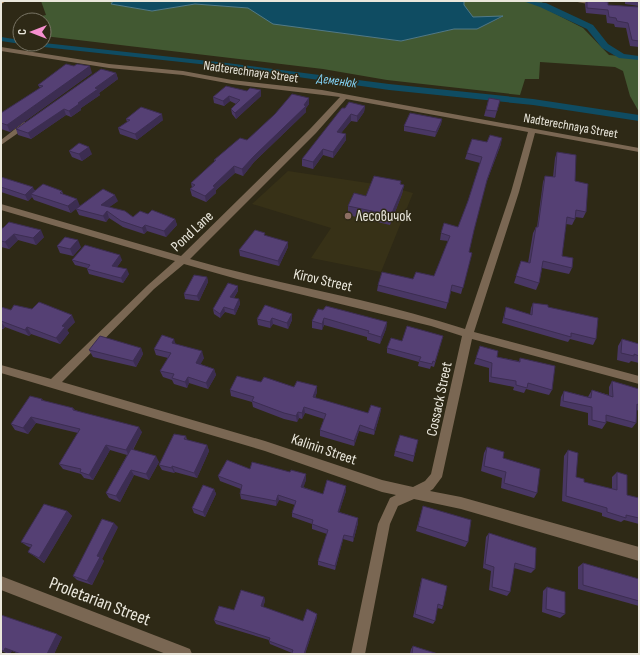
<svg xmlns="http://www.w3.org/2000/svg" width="640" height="655" viewBox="0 0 640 655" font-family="'Sofia Sans Condensed',sans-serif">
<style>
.built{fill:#373117}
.green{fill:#425932}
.water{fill:#0f4c62;stroke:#517a87}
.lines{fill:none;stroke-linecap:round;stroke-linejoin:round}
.canal{fill:#0f4c62;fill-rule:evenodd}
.minor{fill:#7a6753;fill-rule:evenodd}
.major{fill:#cba47a;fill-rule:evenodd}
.wall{fill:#493764}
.shaded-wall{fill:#3c2d51}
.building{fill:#554074;stroke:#3c2d51}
.education-dot{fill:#8d6e63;stroke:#2e2916;stroke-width:1.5}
.labels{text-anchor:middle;stroke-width:3;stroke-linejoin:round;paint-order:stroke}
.far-street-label{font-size:13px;fill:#eae7dc;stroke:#2e2916}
.far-water-label{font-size:13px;font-style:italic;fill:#82d2f5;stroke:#2e2916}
.poi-label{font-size:15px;fill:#eae7dc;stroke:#2e2916;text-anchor:start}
.street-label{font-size:15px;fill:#eae7dc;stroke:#2e2916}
.near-street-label{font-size:18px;fill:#eae7dc;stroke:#2e2916}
</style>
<rect width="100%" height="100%" fill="#2e2916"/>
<polygon class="built" points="288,171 388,186 413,193 381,272 311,258 331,228 252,204"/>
<polygon class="green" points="41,1 113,1 111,4 152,11 195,4 249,8 260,15 334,32 401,41 454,29 477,29 502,17 473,17 464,5 464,1 542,1 543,5 534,3 583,28 609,55 639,58 639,112 630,96 623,71 615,67 540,62 539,79 525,79 520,95 387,80 323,69 44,36 44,20 25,20 46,15"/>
<polygon class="water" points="113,1 464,1 464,5 473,17 503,16 477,29 454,29 401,41 273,24 248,8 195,4 152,11 111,4"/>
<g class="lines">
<g class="canal">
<polygon points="523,1 546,3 593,25 608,44 624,54 639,56 639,60 619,58 602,48 587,29 540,7"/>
<polygon points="1,37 20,40 21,44 1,41"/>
<polygon points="44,43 227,63 389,84 533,99 639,115 639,121 533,105 389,90 227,67 34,46 30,44"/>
</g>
<g class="minor">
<polygon points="572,1 588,1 602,4 599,6"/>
<path d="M1 47 109 64 183 71 232 80 322 90 639 148V152L535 133 519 192 474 332 639 376V384L472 339 442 477 433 489 430 491 461 497 639 547V561L461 509 414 499 398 506 390 524 365 654H351L378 524 390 498 396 495 382 492 265 451 1 373V365L51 379 148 285 175 261 1 210V204L181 256 310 129 340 97 232 84 183 75 109 68 1 51ZM346 99 528 132 511 192 465 329C375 299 280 285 190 259L316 133ZM184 264 237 279 431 326 462 336 431 474 425 481 413 487 382 480 265 441 62 382 154 289Z"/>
<polygon points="24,122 31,124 1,145 1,140"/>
<polygon points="1,576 185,647 190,649 192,654 166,654 1,590"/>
</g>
<polygon class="major" points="1,1 6,1 1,4"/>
</g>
<g class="wall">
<polygon points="586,1 605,1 608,5 639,7 639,47 630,46 626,28 615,27 614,24 607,23 606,15 586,13 585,4"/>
<polygon points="625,1 639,1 639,6 625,4"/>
<polygon points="92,73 10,132 1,129 1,113 40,88 38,85"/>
<polygon points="116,73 118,79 99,93 100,95 81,108 81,110 71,117 66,115 31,139 18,135 16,129"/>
<polygon points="261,90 261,96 236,119 232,114 231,109 236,104 230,101 224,106 214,103 213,97 247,91"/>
<polygon points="309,98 309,104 306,108 306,112 254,162 243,176 235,173 216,190 216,193 206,202 192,196 190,189 192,188 191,183 215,162 214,160 247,140"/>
<polygon points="489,98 500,100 495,118 484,116"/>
<polygon points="365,106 364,112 357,122 351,121 341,133 346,134 346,140 333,158 323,155 313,169 302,166 302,159 345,108"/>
<polygon points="126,119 163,120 137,140 120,134 118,128 127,122"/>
<polygon points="442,119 441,124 435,137 404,131 404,126"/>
<polygon points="487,142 501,144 485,186 474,230 469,252 472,253 461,294 451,291 446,309 377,291 378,285 434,276 448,241 440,240 441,233 458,227 468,201 480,163 465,159 467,153"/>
<polygon points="69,151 92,154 82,161 72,157"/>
<polygon points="557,152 575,181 586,212 583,218 575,217 575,219 572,225 566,224 562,256 572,268 569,274 542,268 539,283 536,290 514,283 521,261 528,263 533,233 536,227 537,227 543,182 545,176 553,177 555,158"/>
<polygon points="1,177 35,190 62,191 71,213 34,200 32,197 28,201 1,192"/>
<polygon points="401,181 401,185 404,185 402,194 390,225 348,215 348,206 366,196"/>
<polygon points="118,201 109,207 133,217 148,214 175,219 177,225 166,237 147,231 144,234 123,227 109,218 106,222 79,215 76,209"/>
<polygon points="1,228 44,237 36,245 18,240 9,249 1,247"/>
<polygon points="265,236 288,247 279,266 240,256 239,250"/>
<polygon points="57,246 81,247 73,256 60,253"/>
<polygon points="72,260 122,260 117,267 129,274 123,283 89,274 87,269 87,268 75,265"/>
<polygon points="207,277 208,282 199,301 185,299 184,294"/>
<polygon points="238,286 238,291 234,298 239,299 240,304 235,315 225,312 220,318 214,314 213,309"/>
<polygon points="533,303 548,307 596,339 593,345 570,339 568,342 502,323 506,307 530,315 531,308"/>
<polygon points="1,307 11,310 75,322 67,330 69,333 60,344 31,334 29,336 5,327 3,329 1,329"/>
<polygon points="323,310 387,322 386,329 380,344 367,340 367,337 324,325 322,330 312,328 312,321"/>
<polygon points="292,314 292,320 288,329 273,324 270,328 258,325 257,319"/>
<polygon points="443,336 434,367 431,366 430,369 418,366 419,362 387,353 387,348 402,341"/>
<polygon points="622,339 639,344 639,363 631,361 629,363 617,360 618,346"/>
<polygon points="176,344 204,358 200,364 214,369 216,375 208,389 189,383 187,388 174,384 172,380 163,377 160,371 168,358 156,355 154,349"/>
<polygon points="480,346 497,357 519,361 520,358 552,390 549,395 526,389 524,393 513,390 514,387 489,382 489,368 474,364"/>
<polygon points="141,348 143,354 136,367 93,357 89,350"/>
<polygon points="612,381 639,389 639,411 637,410 636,423 632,428 606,421 606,423 602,429 588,425 588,413 560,406 561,397 564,391 588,397 589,395 592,390 609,395 609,387"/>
<polygon points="261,382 294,387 317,386 317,392 315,398 368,413 381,408 380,414 374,435 359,431 354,446 320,436 320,430 324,419 305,413 302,419 299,418 297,422 284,419 253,407 252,402 231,396 230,390"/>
<polygon points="42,399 44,401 73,408 75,410 142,432 133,450 159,462 149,480 134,475 120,502 109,498 106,493 127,455 110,450 93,480 84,478 81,474 63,469 59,464 78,433 36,423 28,434 15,430 11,424"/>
<polygon points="186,436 187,440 207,445 209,451 197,478 175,472 174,473 162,470 159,465"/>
<polygon points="418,440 413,462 394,456 395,451"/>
<polygon points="487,447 503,458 537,493 534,498 501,488 502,478 481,471 484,453"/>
<polygon points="568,450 576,477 584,482 612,489 612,477 617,472 627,495 639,498 639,524 624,520 621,522 602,516 602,513 562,501 564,456"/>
<polygon points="250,469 290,472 306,474 306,480 303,487 323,494 346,486 346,491 339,512 358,518 358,523 353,542 343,539 335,570 318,565 318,561 327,534 312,529 312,524 292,517 292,513 295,505 279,500 276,506 241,499 240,494 241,489 220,481 218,476"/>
<polygon points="214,489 216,494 205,517 194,513 192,508"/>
<polygon points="423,506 468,542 465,547 416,531"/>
<polygon points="67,511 72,516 44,563 34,556 28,552 31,548 27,546 21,542"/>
<polygon points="118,527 102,559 104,561 92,585 77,580 73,576"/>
<polygon points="489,533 535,569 531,573 514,568 510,592 507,596 489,590 491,571 483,568 486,537"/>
<polygon points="583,563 639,579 639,606 578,589 578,567"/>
<polygon points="422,578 443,606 442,609 437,608 435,621 433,624 413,617 421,581"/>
<polygon points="547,587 565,614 560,618 542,612 543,591"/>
<polygon points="264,597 265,601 263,607 303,621 317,614 317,617 305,654 292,654 292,653 270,644 269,641 269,640 216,624 214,620 234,610"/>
<polygon points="1,615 62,637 54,654 19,654 12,651 10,654 9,654 1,651"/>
<polygon points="413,646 438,654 410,654 411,649"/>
</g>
<g class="shaded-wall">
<polygon points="90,66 92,73 10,132 7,125"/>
<polygon points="116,73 118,79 99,93 100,95 81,108 81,110 71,117 69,111 95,88"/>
<polygon points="261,90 261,96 236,119 235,113"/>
<polygon points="229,96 230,101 224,106 223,101"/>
<polygon points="309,98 309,104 306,108 306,112 254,162 243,176 242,169 254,156 304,105"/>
<polygon points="365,106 364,112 357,122 357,116"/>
<polygon points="64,109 66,115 31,139 28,133"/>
<polygon points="162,114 163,120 137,140 135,134"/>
<polygon points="351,114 351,121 337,138 337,132"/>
<polygon points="442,119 441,124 435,137 436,132"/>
<polygon points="346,134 346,140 333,158 333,152"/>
<polygon points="502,138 501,144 485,186 487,180"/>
<polygon points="89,147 92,154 82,161 79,154"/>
<polygon points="323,149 323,155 313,169 313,162"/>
<polygon points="234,166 235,173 216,190 216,193 206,202 205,196 213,186"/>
<polygon points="404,185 402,194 390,225 391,215"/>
<polygon points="33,187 36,194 31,194 32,197 28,201 25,195"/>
<polygon points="115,195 118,201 104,211 101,205"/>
<polygon points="77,199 80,206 71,213 68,206"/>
<polygon points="107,211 109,218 106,222 103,216"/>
<polygon points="175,219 177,225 166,237 164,231"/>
<polygon points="145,225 147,231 144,234 142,228"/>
<polygon points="41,230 44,237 36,245 33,238"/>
<polygon points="14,234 18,240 9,249 5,242"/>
<polygon points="78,240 81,247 73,256 70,249"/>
<polygon points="288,242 288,247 279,266 278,261"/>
<polygon points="120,255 122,260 114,271 112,266"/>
<polygon points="127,269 129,274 123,283 121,278"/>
<polygon points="207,277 208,282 199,301 197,296"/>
<polygon points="238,286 238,291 231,302 230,297"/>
<polygon points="239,299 240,304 235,315 234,310"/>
<polygon points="224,307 225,312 220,318 220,314"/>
<polygon points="292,314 292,320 288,329 287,323"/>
<polygon points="72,315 75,322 67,330 69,333 60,344 56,338 62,326"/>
<polygon points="272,318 273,324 270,328 270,322"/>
<polygon points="324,318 324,325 322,330 322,324"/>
<polygon points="1,322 5,327 3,329 1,326"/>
<polygon points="387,322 386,329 380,344 381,337"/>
<polygon points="27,327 31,334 29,336 25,330"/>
<polygon points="174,339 176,345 172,343"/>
<polygon points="141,348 143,354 136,367 133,361"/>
<polygon points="202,351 204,358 198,369 196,363"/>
<polygon points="214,369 216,375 208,389 206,383"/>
<polygon points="188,377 189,383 187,388 185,382"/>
<polygon points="317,386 317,392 313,403 313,397"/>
<polygon points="304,407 305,413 302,419 302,413"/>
<polygon points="381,408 380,414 374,435 374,430"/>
<polygon points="298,412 299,418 297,422 296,416"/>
<polygon points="31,417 36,423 28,434 23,428"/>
<polygon points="360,425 359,431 354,446 354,441"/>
<polygon points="139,427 142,432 129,456 126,450"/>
<polygon points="106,445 110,450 93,480 89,475"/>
<polygon points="207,445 209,451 197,478 194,473"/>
<polygon points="156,456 159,462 149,480 146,474"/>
<polygon points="172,466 175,472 174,473 172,468"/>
<polygon points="131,470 134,475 120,502 116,496"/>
<polygon points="306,474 306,480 302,492 301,487"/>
<polygon points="346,486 346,491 338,516 338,512"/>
<polygon points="214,489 216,494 205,517 203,512"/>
<polygon points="278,495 279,500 276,506 276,501"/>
<polygon points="67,511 72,516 44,563 39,558"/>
<polygon points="358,518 358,523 353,542 353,537"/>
<polygon points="114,523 118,527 102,559 104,561 92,585 87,581 97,556"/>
<polygon points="344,535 343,539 335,570 335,566"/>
<polygon points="264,597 265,601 262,610 261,606"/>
<polygon points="317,614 317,617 305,654 304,654"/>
<polygon points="57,634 62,637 54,654 47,654"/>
<polygon points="5,648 12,651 10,654 4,651"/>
</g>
<g class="building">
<polygon points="587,1 600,1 608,2 608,5 639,7 639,41 632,40 628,23 617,21 616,18 609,17 608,10 587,8"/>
<polygon points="66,64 74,66 77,64 90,66 7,125 1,123 1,113 43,86 38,85"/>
<polygon points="101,69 116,73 95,88 98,89 78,103 79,104 69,111 64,109 28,133 16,129"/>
<polygon points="226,86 247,91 250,88 261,90 235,113 231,109 240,100 229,96 223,101 213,97"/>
<polygon points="292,94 309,98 304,105 306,106 254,156 242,169 234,166 213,186 215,187 205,196 190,189 195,185 191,183 216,160 214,160 240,138 247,140 275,114"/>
<polygon points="489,98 500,100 497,111 486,110"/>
<polygon points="349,102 365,106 357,116 351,114 337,132 346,134 333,152 323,149 313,162 302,159 342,108 345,108"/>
<polygon points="141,107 162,114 135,134 118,128 130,120 126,119"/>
<polygon points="410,113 442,119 436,132 404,126"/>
<polygon points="490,135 502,138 487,180 474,230 469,252 472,253 463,288 452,285 448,303 378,285 382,272 413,279 416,272 434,276 450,236 441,233 444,223 458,227 468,201 482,157 467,153 472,139 487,142"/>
<polygon points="79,143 89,147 79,154 69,151"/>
<polygon points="557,152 576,155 575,181 588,184 586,212 576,210 575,219 567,217 562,256 573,258 572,268 543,261 539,283 516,276 521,261 530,263 536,227 538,227 545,176 555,177"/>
<polygon points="374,176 401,181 400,184 404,185 391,215 348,206 354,193 366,196"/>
<polygon points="1,177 33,187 25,195 1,187"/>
<polygon points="43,184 62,191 60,193 77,199 68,206 31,194"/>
<polygon points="103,189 115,195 101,205 125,211 133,217 140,211 148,214 152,210 175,219 164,231 145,225 142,228 121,221 107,211 103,216 76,209"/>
<polygon points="9,222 41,230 33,238 14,234 5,242 1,241 1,228 3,228"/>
<polygon points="255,230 265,233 264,235 288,242 278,261 239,250"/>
<polygon points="65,237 78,240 70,249 57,246"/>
<polygon points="85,245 120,255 112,266 127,269 121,278 87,269 90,265 72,260"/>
<polygon points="194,275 207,277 197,296 184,294"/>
<polygon points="228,283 238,286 230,297 239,299 234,310 224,307 220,314 213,309"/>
<polygon points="39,302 72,315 62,326 65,327 56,338 27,327 25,330 1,321 1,307 11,310 14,305 32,309"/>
<polygon points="533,303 548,305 548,307 598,318 596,339 571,333 571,337 504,318 506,307 532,315"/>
<polygon points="265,305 292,314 287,323 272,318 270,322 257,319"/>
<polygon points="326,306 387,322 381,337 368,333 369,331 324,318 322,324 312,321 318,309 323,310"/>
<polygon points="407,326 443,336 435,362 433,361 432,364 419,361 421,357 387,348 391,338 402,341"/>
<polygon points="162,335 174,339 172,343 202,351 196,363 214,369 206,383 188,377 185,382 172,378 174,374 160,371 171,353 154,349"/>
<polygon points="100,336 141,348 133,361 89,350"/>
<polygon points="622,339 639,344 639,356 634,354 634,356 621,353"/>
<polygon points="480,346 498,351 497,357 520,362 520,358 555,366 552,390 528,383 527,388 516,385 516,381 491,377 492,363 476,358"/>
<polygon points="237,376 261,382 264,377 294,387 297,381 317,386 313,397 368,413 371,405 381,408 374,430 360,425 354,441 320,430 326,414 304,407 302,413 298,412 296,416 284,413 252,401 254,397 230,390"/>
<polygon points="612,381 639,389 639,405 637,404 636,423 606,415 606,423 592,420 592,407 563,401 564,391 591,398 592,390 613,397"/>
<polygon points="30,396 42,399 41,400 73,408 73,410 139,427 126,450 106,445 89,475 80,472 81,469 59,464 80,429 31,417 23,428 11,424"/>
<polygon points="174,434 186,436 184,439 207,445 194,473 172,466 172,468 159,465"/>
<polygon points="400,435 418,440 414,456 395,451"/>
<polygon points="487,447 504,452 503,458 540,469 537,493 504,483 506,472 484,466"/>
<polygon points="131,449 156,456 146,474 131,470 116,496 106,493"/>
<polygon points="568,450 578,453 576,477 584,479 584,482 617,490 617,472 627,475 627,495 639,498 639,518 626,515 626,518 607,512 607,508 566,496"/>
<polygon points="227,460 250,469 252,462 290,472 291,470 306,474 301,487 323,494 327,480 346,486 338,512 358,518 353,537 344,535 335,566 318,561 328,530 312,524 313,520 292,513 296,501 278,495 276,501 240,494 242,485 218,476"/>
<polygon points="203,485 214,489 203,512 192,508"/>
<polygon points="44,504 67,511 39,558 28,552 32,545 21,542"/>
<polygon points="423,506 471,520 468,542 418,526"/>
<polygon points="102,519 114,523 97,556 100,557 87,581 73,576"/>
<polygon points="489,533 536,548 535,569 515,563 510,592 492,587 494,567 485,564"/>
<polygon points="583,563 639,579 639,601 583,585"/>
<polygon points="422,578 447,586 443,606 438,604 435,621 415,614"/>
<polygon points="547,587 565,592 565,614 546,609"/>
<polygon points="241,590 264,597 261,606 303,621 307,609 317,614 304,654 294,654 292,653 293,650 269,641 270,638 214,620 219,606 234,610"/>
<polygon points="1,615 57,634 47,654 21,654 5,648 4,651 1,650"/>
<polygon points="413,646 438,654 412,654"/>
</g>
<circle class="education-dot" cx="348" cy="216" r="4"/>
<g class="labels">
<g class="far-street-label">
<text transform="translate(251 71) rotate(8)" y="5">Nadterechnaya Street</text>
<text transform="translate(571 125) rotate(10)" y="5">Nadterechnaya Street</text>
</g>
<g class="far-water-label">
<text transform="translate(337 80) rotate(8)" y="5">Деменюк</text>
</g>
<g class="poi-label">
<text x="356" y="221">Лесовичок</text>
</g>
<g class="street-label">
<text transform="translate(192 231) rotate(-43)" y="5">Pond Lane</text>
<text transform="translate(323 280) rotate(13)" y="5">Kirov Street</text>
<text transform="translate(439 399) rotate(-78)" y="5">Cossack Street</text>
<text transform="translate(324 449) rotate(19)" y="5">Kalinin Street</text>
</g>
<g class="near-street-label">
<text transform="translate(100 601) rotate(21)" y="6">Proletarian Street</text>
</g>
</g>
<rect width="640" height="655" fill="none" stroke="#eae7dc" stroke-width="4"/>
<g transform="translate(32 32) rotate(270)"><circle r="19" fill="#2e2916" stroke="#797565"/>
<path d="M0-3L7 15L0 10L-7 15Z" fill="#f790cf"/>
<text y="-6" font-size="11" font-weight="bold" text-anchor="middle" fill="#eae7dc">С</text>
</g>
</svg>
